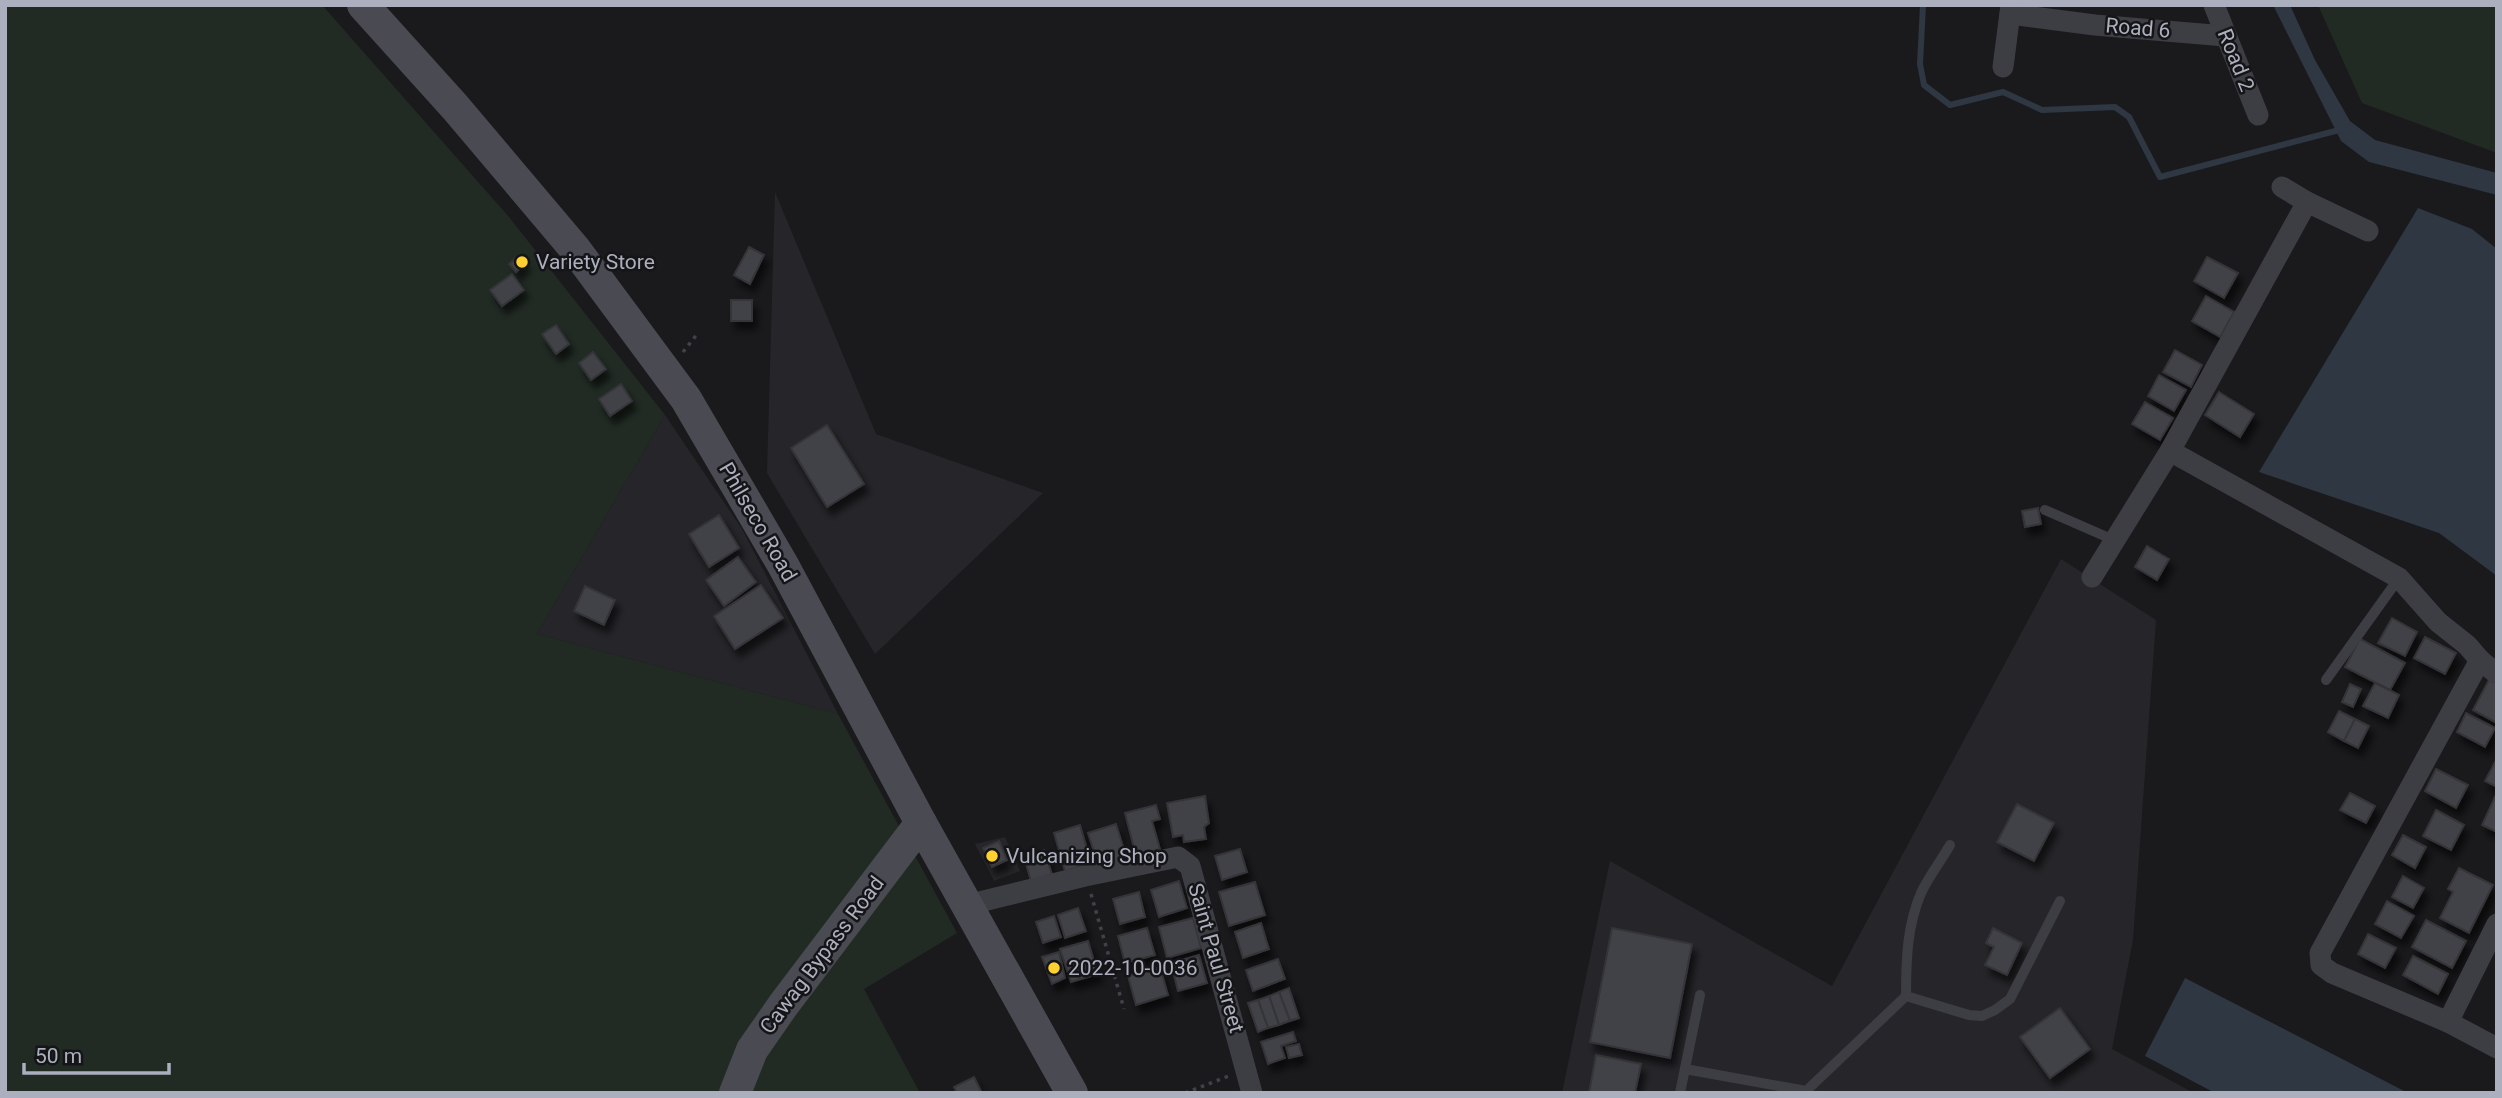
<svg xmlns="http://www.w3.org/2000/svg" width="2502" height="1098" viewBox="0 0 2502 1098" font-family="Roboto,sans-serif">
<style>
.built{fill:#26262a}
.green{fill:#212b24}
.water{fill:#2e3742}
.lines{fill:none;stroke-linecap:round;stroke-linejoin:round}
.stream{stroke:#2e3742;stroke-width:6}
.building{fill:#414247;stroke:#343439;stroke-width:2;filter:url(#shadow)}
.path{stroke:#414249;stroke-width:3.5;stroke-dasharray:3.5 5;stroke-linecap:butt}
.lane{stroke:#3d3d44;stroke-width:10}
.street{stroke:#3d3d44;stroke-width:21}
.secondary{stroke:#494a52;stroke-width:32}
.poi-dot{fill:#ffd130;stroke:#151518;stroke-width:2.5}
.labels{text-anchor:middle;stroke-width:5;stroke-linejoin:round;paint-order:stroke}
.street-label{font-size:21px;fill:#acafbd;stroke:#151518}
.poi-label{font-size:21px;fill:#acafbd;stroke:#151518;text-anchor:start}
</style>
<defs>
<filter id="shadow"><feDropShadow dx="4.5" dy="8" stdDeviation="3.5" flood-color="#0009"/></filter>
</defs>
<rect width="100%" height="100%" fill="#1a1a1d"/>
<g class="built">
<polygon points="775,192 876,434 1043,493 875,654 767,473"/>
<polygon points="665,415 742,529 838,714 537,634"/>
<polygon points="2061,559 2156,620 2133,940 2112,1049 2194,1093 1562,1093 1610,861 1832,986"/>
<polygon points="1005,837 1020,871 994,881 975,844"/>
</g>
<g class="green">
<polygon points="5,5 322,5 509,217 665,415 537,634 838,714 957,933 864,989 920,1093 5,1093"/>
<polygon points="2318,5 2497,5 2497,153 2362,103"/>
</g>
<g class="water">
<polygon points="2273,5 2290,5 2315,60 2350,121 2375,140 2497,173 2497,195 2369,162 2341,141"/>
<polygon points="2418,208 2472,229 2497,249 2497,576 2439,533 2259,472"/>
<polygon points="2185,978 2408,1093 2215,1093 2145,1056"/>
</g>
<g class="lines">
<polyline class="stream" points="1923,5 1920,64 1924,85 1950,105 2003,92 2042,110 2115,107 2129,117 2160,177 2343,129"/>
</g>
<g class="building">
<polygon points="749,247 764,255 750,284 734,275"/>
<polygon points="519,255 526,263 516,272 509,264"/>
<polygon points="2207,257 2238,273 2224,298 2194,281"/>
<polygon points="512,274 524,290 502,306 490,290"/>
<polygon points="2206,296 2234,312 2220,337 2192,321"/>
<rect x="731" y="300" width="21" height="21"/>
<polygon points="556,325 569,344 556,354 542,334"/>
<polygon points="2175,350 2202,365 2191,387 2163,372"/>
<polygon points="593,352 606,369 591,380 579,363"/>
<polygon points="2159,375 2186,390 2174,411 2148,396"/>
<polygon points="621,384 632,401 610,416 599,399"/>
<polygon points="2219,392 2254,414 2240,437 2205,415"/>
<polygon points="2145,402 2173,418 2160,440 2132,424"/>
<polygon points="827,425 864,484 827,507 791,448"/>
<polygon points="2038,508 2041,524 2025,527 2022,511"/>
<polygon points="719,515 739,548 709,567 689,534"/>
<polygon points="2147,546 2169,559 2157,580 2135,567"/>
<polygon points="738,557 756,582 724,606 706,580"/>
<polygon points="761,585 783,618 735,649 714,616"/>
<polygon points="585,586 615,600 604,625 574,611"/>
<polygon points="2392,618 2417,632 2405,656 2378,643"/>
<polygon points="2425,637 2456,653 2445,674 2414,658"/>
<polygon points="2360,639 2405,663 2390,690 2345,667"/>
<polygon points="2490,678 2497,681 2497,723 2473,710"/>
<polygon points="2375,683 2399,695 2388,718 2363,706"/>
<polygon points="2350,684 2361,689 2353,707 2342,702"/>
<polygon points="2339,711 2355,719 2344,741 2328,732"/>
<polygon points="2466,713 2495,728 2485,747 2457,732"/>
<polygon points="2355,719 2369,726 2358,748 2344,741"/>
<polygon points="2495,762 2497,763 2497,787 2485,781"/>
<polygon points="2436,769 2468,785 2456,808 2425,791"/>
<polygon points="2350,793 2375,806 2366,823 2340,810"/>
<polygon points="1205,796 1209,823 1204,827 1206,839 1184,842 1183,835 1173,837 1167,803"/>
<polygon points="2495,797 2497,798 2497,832 2482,825"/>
<polygon points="2017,804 2054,823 2034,861 1997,842"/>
<polygon points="1156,805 1160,819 1152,821 1160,849 1136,856 1125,813"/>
<polygon points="2436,810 2464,825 2451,850 2423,836"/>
<polygon points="1116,824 1127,859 1099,868 1088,833"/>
<polygon points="1080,825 1091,863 1065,871 1054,833"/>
<polygon points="2403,835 2426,847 2415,868 2392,855"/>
<polygon points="999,841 1007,860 992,867 983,848"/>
<polygon points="1240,849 1247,872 1222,880 1215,856"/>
<polygon points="1044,850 1052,874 1031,881 1024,857"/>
<polygon points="2459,868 2493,885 2469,933 2440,918 2453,892 2448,889"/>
<polygon points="2403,876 2424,888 2413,908 2392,897"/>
<polygon points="1179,881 1187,908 1159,917 1151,890"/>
<polygon points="1255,882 1265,915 1229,926 1219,892"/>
<polygon points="1139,892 1145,917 1120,924 1113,899"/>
<polygon points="2387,901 2414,916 2401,938 2375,924"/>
<polygon points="1078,908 1086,931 1065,938 1058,915"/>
<polygon points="1054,916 1061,937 1043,943 1036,922"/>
<polygon points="1193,918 1201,948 1167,958 1159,927"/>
<polygon points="2426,920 2466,941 2452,968 2412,947"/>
<polygon points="1261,923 1269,949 1243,958 1235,932"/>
<polygon points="1147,928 1155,955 1125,963 1118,936"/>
<polygon points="1612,928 1692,944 1670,1058 1590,1042"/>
<polygon points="1993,928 2022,943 2007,975 1985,965 1994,947 1986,943"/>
<polygon points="2368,934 2396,948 2385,968 2358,954"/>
<polygon points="1088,941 1098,974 1071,982 1060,949"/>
<polygon points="1059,952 1065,978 1052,984 1042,957"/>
<polygon points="1199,955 1207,983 1178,991 1171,963"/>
<polygon points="2413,956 2448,974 2438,994 2403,975"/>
<polygon points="1278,959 1285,979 1253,991 1246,970"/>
<polygon points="1160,967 1168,995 1136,1005 1128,976"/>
<polygon points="1289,988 1299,1018 1290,1021 1279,992"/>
<polygon points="1279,992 1290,1021 1279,1025 1269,996"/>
<polygon points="1269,996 1279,1025 1268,1028 1258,1000"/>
<polygon points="1258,1000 1268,1028 1258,1032 1248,1003"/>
<polygon points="2060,1008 2090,1049 2050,1078 2020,1037"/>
<polygon points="1293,1032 1296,1041 1281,1046 1285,1058 1268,1064 1261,1042"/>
<polygon points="1299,1044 1302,1055 1289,1058 1286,1047"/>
<polygon points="1596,1055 1641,1064 1635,1093 1589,1093"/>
<polygon points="974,1077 982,1093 957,1093 954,1087"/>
</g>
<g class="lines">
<g class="path">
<polyline points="683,352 698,333"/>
<polyline points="1091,894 1124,1009"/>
<polyline points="1185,1093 1229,1076"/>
</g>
<g class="lane">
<polyline points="2045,510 2116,541"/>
<polyline points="2326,680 2399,578"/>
<path d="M1906 996C1906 960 1907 926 1921 893 1929 876 1941 861 1950 845"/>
<polyline points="1685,1069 1806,1091"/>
<polyline points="1680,1093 1700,995"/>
<polyline points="1804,1093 1906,996 1969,1015 1982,1016 1995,1010 2010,999 2060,901"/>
</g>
<g class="street">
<polyline points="2214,5 2258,115"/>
<polyline points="2010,14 2095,25 2225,36"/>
<polyline points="2003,67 2011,5"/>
<polyline points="2282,187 2307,202"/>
<polyline points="2170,451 2399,578 2438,622 2467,645 2480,660"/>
<polyline points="2092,577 2170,451 2307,202 2368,231"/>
<polyline points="2497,674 2480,660 2320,953 2321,965 2332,973 2448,1022 2497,1048"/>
<polyline points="967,905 1085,876 1178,857 1190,866 1252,1093"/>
<polyline points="2448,1022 2497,924"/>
</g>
<g class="secondary">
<polyline points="363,5 455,107 575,249 686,399 783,565 921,823 1072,1093"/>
<polyline points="735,1093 752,1050 784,1004 921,823"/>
</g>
</g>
<g class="poi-dot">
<circle cx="522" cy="262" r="7"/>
<circle cx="992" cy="856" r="7"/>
<circle cx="1054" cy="968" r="7"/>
</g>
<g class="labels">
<g class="street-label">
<text transform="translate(2138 28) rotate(5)" y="7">Road 6</text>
<text transform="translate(2236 60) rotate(68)" y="7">Road 2</text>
<text transform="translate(758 522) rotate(60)" y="7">Philseco Road</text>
<text transform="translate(822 955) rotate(-53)" y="7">Cawag Bypass Road</text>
<text transform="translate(1216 958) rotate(74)" y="7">Saint Paul Street</text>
</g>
<g class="poi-label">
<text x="536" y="269">Variety Store</text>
<text x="1006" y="863">Vulcanizing Shop</text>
<text x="1068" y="975">2022-10-0036</text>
</g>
</g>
<rect width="2502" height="1098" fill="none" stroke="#acafbd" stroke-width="14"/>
<path d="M24 1063v10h145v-10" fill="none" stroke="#acafbd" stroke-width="3.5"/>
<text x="35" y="1063" font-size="21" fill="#acafbd" stroke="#151518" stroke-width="5" paint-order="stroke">50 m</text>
</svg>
